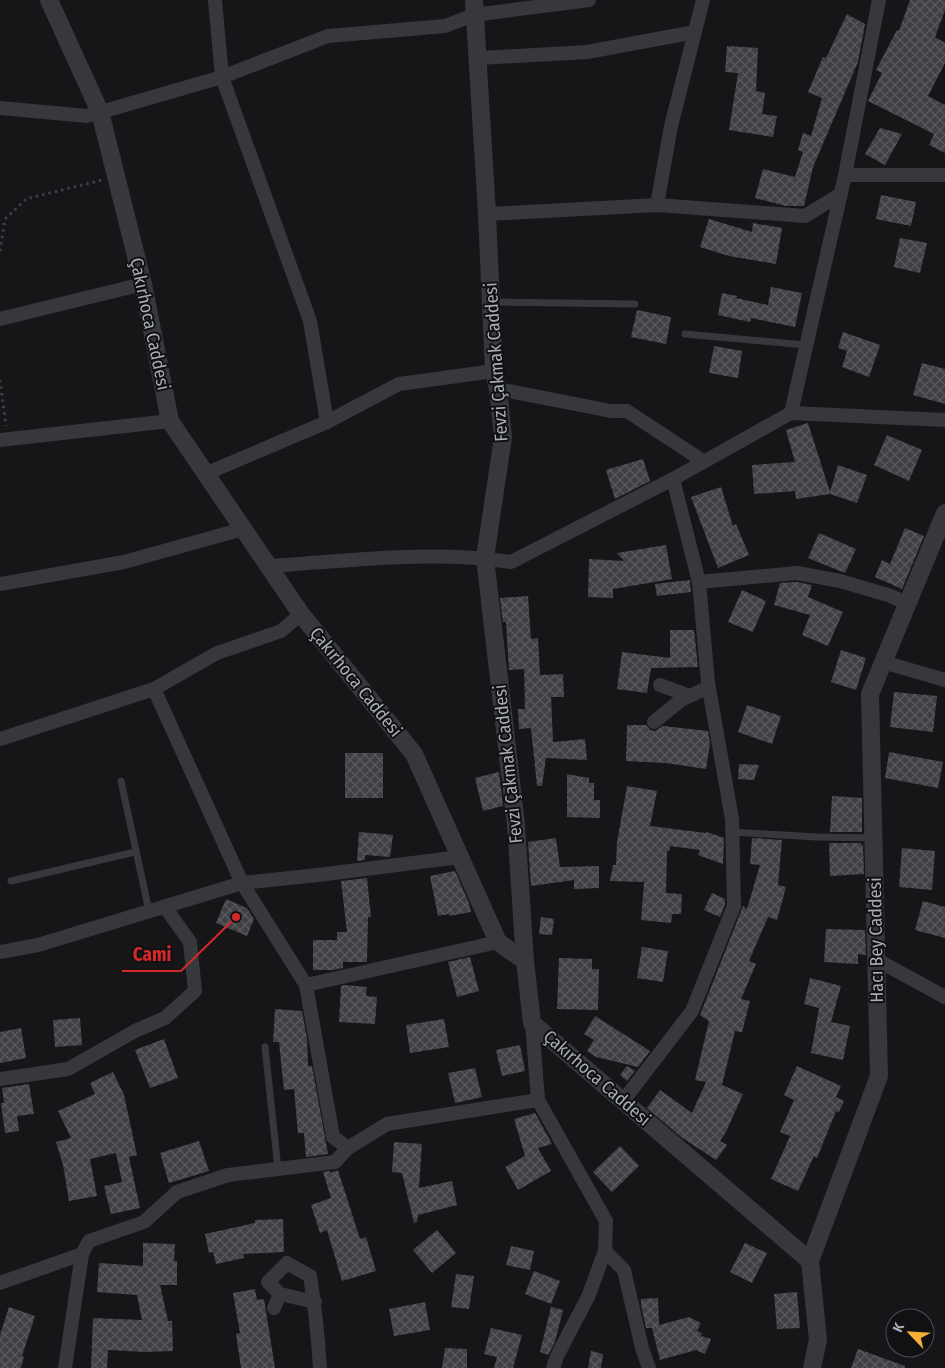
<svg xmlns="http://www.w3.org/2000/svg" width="945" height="1368" viewBox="0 0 945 1368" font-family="'Fira Sans Condensed',sans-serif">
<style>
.building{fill:url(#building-cross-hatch)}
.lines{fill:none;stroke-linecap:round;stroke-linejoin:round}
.path{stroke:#3d3f44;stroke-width:3;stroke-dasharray:2.5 4;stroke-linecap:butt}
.service{stroke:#37383d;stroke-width:7}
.minor{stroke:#37383d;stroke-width:14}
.tertiary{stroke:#37383d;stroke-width:18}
.labels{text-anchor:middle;stroke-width:4;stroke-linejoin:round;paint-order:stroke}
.street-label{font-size:18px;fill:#a8adb8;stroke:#111113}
.leader{fill:none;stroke:#d62828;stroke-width:2}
.callout-dot{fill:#d62828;stroke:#111113;stroke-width:2}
.callout-label{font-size:19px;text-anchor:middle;font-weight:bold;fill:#d62828;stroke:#111113;stroke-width:4;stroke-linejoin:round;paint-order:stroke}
</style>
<defs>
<pattern id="building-cross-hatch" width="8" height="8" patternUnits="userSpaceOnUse" patternTransform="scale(1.25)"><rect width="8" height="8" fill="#404145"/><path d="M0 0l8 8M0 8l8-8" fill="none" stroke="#595a5e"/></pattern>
</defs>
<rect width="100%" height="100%" fill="#161618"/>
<g class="building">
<polygon points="910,0 945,0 945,10 935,37 945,43 945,63 928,96 945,105 945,153 929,145 934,134 868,101 882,73 876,70 897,30 899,31"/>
<polygon points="847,14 865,24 858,62 813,167 804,206 786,206 755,198 763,169 795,177 803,152 798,150 803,133 811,136 822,98 808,92 823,57 826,58"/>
<polygon points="727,46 758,48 756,91 765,93 762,114 777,116 773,137 729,130 738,73 725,72"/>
<polygon points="880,128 902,134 885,165 865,154"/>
<polygon points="881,195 916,202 911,226 876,219"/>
<polygon points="709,219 752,232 753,223 782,228 776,264 729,256 700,247"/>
<polygon points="900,238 927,243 920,273 894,267"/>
<polygon points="771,287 802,293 795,327 751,318 750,322 718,315 722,293 737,296 736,298 768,305"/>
<polygon points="637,310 671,317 666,344 631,337"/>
<polygon points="843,332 880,345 869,377 842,367 847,351 838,348"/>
<polygon points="714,346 742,351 738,378 709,373"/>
<polygon points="922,363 945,369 945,404 913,395"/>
<polygon points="808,423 830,492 838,465 867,475 857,503 830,494 796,499 795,491 754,494 752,465 795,462 786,430"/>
<polygon points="887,435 922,450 909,481 874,465"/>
<polygon points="643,459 650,481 615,499 606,470"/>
<polygon points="721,487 733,526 736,524 749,555 718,568 691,497"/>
<polygon points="905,528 924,536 902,589 875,577 882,560 890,564"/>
<polygon points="819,533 856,549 845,573 808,558"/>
<polygon points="666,545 672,579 613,589 613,598 588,597 589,559 624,561 617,553"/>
<polygon points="690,580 691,592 657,596 655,584"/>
<polygon points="797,582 812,585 808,597 843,612 828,646 802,635 810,615 774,605 780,583"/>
<polygon points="742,590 766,601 753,632 728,622"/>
<polygon points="528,596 531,639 538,638 540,675 563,674 564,697 551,697 553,742 585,739 587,760 546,758 542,786 537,786 531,728 519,729 518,709 525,709 524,669 509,670 506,622 503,622 500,598"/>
<polygon points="670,630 694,630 698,667 651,668 647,693 617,689 622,652 670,658"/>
<polygon points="841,650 866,658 856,690 831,682"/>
<polygon points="894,692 937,696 933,732 890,727"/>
<polygon points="747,705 781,716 772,744 738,732"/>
<polygon points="627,725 646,725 650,730 655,731 663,726 708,731 710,743 706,769 666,763 626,761"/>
<polygon points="889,752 943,762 938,788 885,778"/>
<rect x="345" y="753" width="38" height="45"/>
<polygon points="739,764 759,765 754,780 738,779"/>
<polygon points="499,772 503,806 483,811 475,778"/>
<polygon points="567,774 589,778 589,783 594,783 594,800 600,800 600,818 567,817"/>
<polygon points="627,786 657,791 650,826 706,833 707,832 724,838 723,864 698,855 700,850 670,846 669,851 667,851 666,893 682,894 681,914 672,914 671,923 641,920 644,882 610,881 613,865 616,865 617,842"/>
<polygon points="832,796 862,798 862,832 830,832"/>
<polygon points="359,832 393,835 390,857 365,855 365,860 357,861"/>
<polygon points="556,838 560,867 599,866 599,888 574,889 574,880 531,886 528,842"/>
<polygon points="752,838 782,840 778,885 786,887 777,920 768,917 749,961 756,964 741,999 750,1001 742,1032 735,1031 722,1085 743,1094 726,1132 720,1141 727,1145 716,1160 681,1137 647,1108 660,1090 692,1113 706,1082 695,1080 709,1021 700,1015 743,906 747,909 760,865 750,864"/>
<polygon points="829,843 861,843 861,845 863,845 864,874 830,876"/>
<polygon points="902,848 935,851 932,890 899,887"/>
<polygon points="455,871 469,903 471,912 449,916 449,914 438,916 430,876"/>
<polygon points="367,878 371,917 368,917 367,962 343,962 343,968 332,970 313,970 313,940 337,940 337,932 347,932 341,881"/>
<polygon points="712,893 725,899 725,904 720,917 704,910"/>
<polygon points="226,899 247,908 254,919 247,936 216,923"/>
<polygon points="923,901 945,907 945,938 915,930"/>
<polygon points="541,917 554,919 552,935 539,934"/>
<polygon points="826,929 865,930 866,955 858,954 858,964 824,962"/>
<polygon points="642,947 668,951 663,982 637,978"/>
<polygon points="470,957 479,991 457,997 448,962"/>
<polygon points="559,958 592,959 592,969 599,969 598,1010 557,1009"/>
<polygon points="810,978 841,986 831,1022 850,1026 843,1060 811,1053 819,1008 804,1004"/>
<polygon points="344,985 367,987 366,996 377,997 375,1024 339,1022 341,986"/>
<polygon points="275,1009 302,1011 307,1038 308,1066 312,1066 328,1154 306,1157 304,1133 298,1133 294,1089 284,1090 279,1042 273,1042"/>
<polygon points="595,1016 650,1051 638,1067 596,1057 587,1051 594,1040 584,1034"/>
<polygon points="80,1018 82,1045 55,1047 53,1020"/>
<polygon points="444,1019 449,1047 410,1053 406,1025"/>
<polygon points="21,1028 26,1058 0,1063 0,1032"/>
<polygon points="164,1039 178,1078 150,1088 135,1050"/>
<polygon points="520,1045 525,1071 502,1076 496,1050"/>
<polygon points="627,1066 635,1071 627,1081 620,1075"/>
<polygon points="797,1066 841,1086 836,1097 844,1101 839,1112 836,1111 817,1158 814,1156 798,1191 771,1179 790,1136 780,1132 794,1100 784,1095"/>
<polygon points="475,1068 482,1097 455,1103 448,1073"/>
<polygon points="113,1072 124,1095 137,1155 129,1157 140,1208 111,1214 104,1186 122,1182 116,1153 90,1159 97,1196 69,1201 63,1165 56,1142 71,1138 58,1111 95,1094 90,1083"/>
<polygon points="29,1084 34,1114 17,1116 19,1131 5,1133 1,1103 4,1103 2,1088"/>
<polygon points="535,1113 552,1144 538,1148 551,1171 518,1190 505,1167 525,1156 514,1119"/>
<polygon points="199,1141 209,1171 169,1183 160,1153"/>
<polygon points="394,1142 422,1144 419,1188 452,1181 457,1205 418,1215 417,1222 414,1223 402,1173 392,1172"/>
<polygon points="620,1146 639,1166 612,1192 593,1172"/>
<polygon points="338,1170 360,1239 366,1237 376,1271 342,1281 327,1230 320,1233 311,1205 331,1198 323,1172 330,1171 330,1173"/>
<polygon points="283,1219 284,1252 243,1254 244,1258 216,1264 213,1252 209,1253 205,1234 255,1223 255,1220"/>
<polygon points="437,1230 456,1253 432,1273 413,1250"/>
<polygon points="143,1243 175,1244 174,1261 177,1261 177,1285 160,1285 168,1321 172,1321 173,1351 145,1352 108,1350 107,1368 91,1368 93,1318 142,1320 137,1295 97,1292 99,1263 143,1266"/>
<polygon points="745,1243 767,1253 752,1283 730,1272"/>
<polygon points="511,1246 534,1251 530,1270 506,1265"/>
<polygon points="534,1271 560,1281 551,1304 525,1294"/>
<polygon points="456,1274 474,1276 469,1309 451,1307"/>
<polygon points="255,1289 257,1300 264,1299 275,1368 241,1368 236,1334 240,1333 233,1293"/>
<polygon points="797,1292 800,1328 777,1329 774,1294"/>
<polygon points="658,1298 659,1325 689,1317 701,1323 697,1331 702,1333 701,1336 711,1339 705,1354 696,1350 660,1360 652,1328 646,1328 641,1305 641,1299"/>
<polygon points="425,1302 430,1330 394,1336 389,1309"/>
<polygon points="9,1307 35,1316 22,1356 24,1357 21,1368 0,1368 0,1335"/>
<polygon points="551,1307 563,1310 555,1342 548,1355 540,1352"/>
<polygon points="491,1328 522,1335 513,1368 494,1368 497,1357 484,1354"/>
<polygon points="445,1348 467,1349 467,1368 442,1368"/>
<polygon points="858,1349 905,1366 905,1368 851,1368"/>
<polygon points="591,1351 603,1354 601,1368 588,1368"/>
</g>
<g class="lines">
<g class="path">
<polyline points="0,251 5,219 26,199 102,180"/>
<polyline points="0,380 6,426"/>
</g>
<g class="service">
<polyline points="491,302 635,304"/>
<polyline points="685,334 806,345"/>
<polyline points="121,781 149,911"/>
<polyline points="732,832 817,837 874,838"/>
<polyline points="11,881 135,852"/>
<polyline points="265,1047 278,1169"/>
</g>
<g class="minor">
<polyline points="215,0 222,77 310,321 327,422"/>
<polyline points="479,58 587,52 695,32"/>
<polyline points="0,108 87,116 222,77 328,36 445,26 474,15 589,0"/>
<polyline points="845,175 945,175"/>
<polyline points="657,205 671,126 703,0"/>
<polyline points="487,214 657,205 805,216 841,194"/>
<polyline points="0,319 143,284"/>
<polyline points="498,389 611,411 627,411 703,461"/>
<polyline points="791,413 845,175 879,0"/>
<polyline points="0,440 170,421"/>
<polyline points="205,474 327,422 399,384 494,371"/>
<path d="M268 566C349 561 430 550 511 562L673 479 791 413 945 420"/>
<polyline points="699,582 797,573 840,581 888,595 907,603"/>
<polyline points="0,584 124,562 243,529"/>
<polyline points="883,662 945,680"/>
<polyline points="660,685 690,696"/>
<polyline points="154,689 242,883 306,985 333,1137 348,1148"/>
<polyline points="654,722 681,700 709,687"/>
<polyline points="0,739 154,689 217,653 281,631 301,614"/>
<polyline points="0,952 38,945 242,883 318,875 460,857"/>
<polyline points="877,960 945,997"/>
<polyline points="306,985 498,942"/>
<polyline points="532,1023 538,1100 606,1221 605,1251 588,1297 557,1356 553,1368"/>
<polyline points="0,1079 68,1069 135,1031 165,1018 195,991 190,942 165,907"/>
<polyline points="623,1101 692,1011 734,906 732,819 708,683 699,582 673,479"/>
<polyline points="605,1251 624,1270 642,1348 649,1368"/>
<polyline points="0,1283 82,1254"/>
<path d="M315 1302 280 1294 268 1282 287 1263 310 1276C315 1307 318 1337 320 1368"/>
<polyline points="274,1308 280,1294"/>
<polyline points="65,1368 82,1254 89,1241 144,1222 177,1192 228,1175 335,1162 348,1148 387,1124 538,1100"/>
</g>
<g class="tertiary">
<polyline points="49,0 100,112 143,284 170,421 301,614 414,754 498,942 525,961 532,1023 810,1261"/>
<polyline points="474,0 487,214 494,371 498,389 503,437 485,558 516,825 525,961"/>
<polyline points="812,1368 818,1340 810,1261 879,1076 870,694 945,513"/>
</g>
</g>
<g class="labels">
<g class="street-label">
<text transform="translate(150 324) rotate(78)" y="6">Çakırhoca Caddesi</text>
<text transform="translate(496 362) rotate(-94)" y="6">Fevzi Çakmak Caddesi</text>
<text transform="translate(356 682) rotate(51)" y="6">Çakırhoca Caddesi</text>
<text transform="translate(508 764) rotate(-96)" y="6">Fevzi Çakmak Caddesi</text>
<text transform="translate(876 940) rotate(-91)" y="6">Hacı Bey Caddesi</text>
<text transform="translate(597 1078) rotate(41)" y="6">Çakırhoca Caddesi</text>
</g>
</g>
<path class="leader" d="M236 917L181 971H122"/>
<circle class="callout-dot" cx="236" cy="917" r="5"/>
<g class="callout-label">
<text x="152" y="961">Cami</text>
</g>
<g transform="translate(910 1333) rotate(295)"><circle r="24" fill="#111113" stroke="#4d4f55"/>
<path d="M0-4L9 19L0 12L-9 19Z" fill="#f2b134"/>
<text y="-8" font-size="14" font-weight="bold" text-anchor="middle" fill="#a8adb8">K</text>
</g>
</svg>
